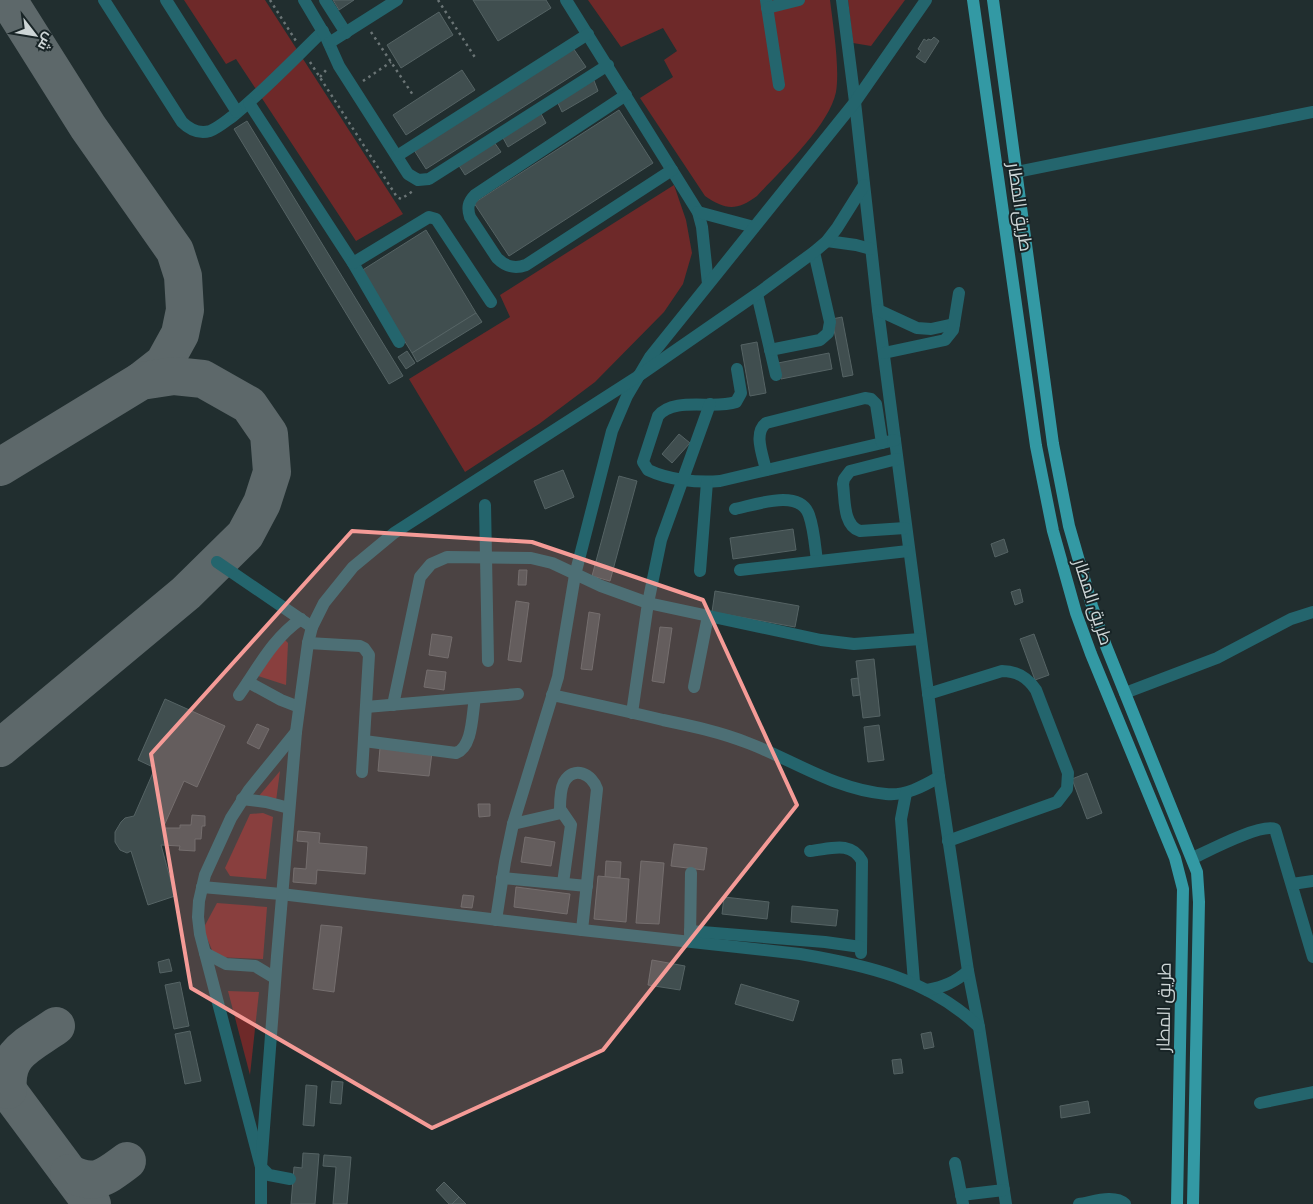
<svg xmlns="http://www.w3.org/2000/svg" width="1313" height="1204" viewBox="0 0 1313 1204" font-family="'Alegreya Sans',Cairo,sans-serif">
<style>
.green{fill:#6e2929}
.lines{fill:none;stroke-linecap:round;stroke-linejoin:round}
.taxiway{stroke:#5d686a;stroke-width:38}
.building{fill:#404e4f;stroke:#556364}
.path{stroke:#6b7576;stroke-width:2.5;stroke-dasharray:2.5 4;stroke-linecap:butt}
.minor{stroke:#24656d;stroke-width:12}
.major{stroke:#3399a4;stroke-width:12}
.marked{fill:#f59b97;fill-opacity:0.2;stroke:#f59b97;stroke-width:4;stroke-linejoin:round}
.labels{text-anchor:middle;stroke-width:4;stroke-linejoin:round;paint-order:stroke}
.street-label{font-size:18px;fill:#cdd5d6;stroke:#182426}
</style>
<rect width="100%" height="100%" fill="#212e2f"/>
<g class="green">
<polygon points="184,0 265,0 403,214 356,241 236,59 226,64"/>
<path d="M588 0H830C833 25 840 68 836 92 829 126 781 170 757 196 737 211 725 210 705 196L640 98 673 77 664 60 677 51 663 28 621 47Z"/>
<polygon points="848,0 905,0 871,46 853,43"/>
<polygon points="674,185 686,220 692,253 683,284 664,312 595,382 539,424 465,472 409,379 510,317 500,295"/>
<polygon points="284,639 288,643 286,685 258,676"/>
<polygon points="280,771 276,801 259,796"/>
<polygon points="263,813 273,817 266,879 230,876 225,868 250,814"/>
<polygon points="217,903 267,907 263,959 215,957 203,929"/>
<polygon points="228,991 259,992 250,1075"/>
</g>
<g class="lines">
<g class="taxiway">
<polyline points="8,0 88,127 175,251 183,276 185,310 180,334 164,363 141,381"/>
<polyline points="0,467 141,381 174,376 203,379 249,405 269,434 272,472 262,503 245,535 186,593 0,748"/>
<polyline points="0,1080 92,1204"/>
<path d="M8 1090C4 1053 29 1045 56 1026"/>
<path d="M69 1173C95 1187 105 1177 127 1161"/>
</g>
</g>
<g class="building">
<polygon points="333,0 354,0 339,10"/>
<polygon points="473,0 546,0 551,8 498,41"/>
<polygon points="439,12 453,35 401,68 387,45"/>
<polygon points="934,37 939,41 925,63 916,57 921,51 918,49 924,39 927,41 928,39 931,40"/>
<polygon points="573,48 586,67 426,169 414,150"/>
<polygon points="462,70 475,90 406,135 393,115"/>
<polygon points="593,78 598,91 562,112 557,101"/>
<polygon points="619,110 653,163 509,256 474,203"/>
<polygon points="540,112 546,123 508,147 502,136"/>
<polygon points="247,121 403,376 389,384 234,129"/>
<polygon points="494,142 501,152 465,175 458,164"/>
<polygon points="426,230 476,313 412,353 361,271"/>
<polygon points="476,313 482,322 417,362 412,353"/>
<polygon points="842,317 853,375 843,377 832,319"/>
<polygon points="757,342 766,393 750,396 741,345"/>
<polygon points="407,351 415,363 406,369 398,357"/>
<polygon points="829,353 832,369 781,379 778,363"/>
<polygon points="679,434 690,443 672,463 662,454"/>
<polygon points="563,470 574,497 545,509 534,481"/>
<polygon points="619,476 637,481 610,581 592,576"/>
<polygon points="793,529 796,550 733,559 730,538"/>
<polygon points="1004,539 1008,552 995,557 991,544"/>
<polygon points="519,570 527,570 526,585 518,585"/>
<polygon points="1020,589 1023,602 1015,605 1011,592"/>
<polygon points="715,591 799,606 795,627 712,612"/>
<polygon points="516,601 529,603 521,662 508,660"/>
<polygon points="589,612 600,614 592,670 581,669"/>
<polygon points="660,627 672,628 664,683 652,681"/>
<polygon points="432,634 452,637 448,658 429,655"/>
<polygon points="1034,634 1049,675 1035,680 1020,639"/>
<polygon points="874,659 880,716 863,718 856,661"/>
<polygon points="427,670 446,672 444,690 424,687"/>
<polygon points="858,678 860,695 853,696 851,679"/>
<polygon points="165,699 225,726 197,787 184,781 163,828 180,828 180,825 191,825 192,815 205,816 205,826 202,826 201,839 195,839 195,851 179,850 180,846 161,845 175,896 148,905 131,851 127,853 120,850 115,842 115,832 121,822 125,818 134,816 155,768 138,760"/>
<polygon points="257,724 269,729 259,749 247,743"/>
<polygon points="879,725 884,760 868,762 864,727"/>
<polygon points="380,748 432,752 429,776 378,771"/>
<polygon points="1087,773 1102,813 1087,819 1072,779"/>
<polygon points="478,804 490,804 490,816 479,817"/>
<polygon points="298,831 320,833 319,843 367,847 365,874 317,870 316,884 293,882 294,868 306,869 308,842 297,841"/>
<polygon points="525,837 555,842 551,866 521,862"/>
<polygon points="674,844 707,848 704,870 671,866"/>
<polygon points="606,861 621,862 620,878 605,877"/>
<polygon points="641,861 664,863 659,924 636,923"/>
<polygon points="598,876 629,879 626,922 594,919"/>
<polygon points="516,887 570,894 567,914 514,907"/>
<polygon points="463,895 474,896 472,908 461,907"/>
<polygon points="724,897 769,902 767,919 722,914"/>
<polygon points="792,906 838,910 836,926 791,922"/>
<polygon points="321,925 342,927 334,992 313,989"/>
<polygon points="169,959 172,971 160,973 158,962"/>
<polygon points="652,960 685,966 680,990 648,985"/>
<polygon points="180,982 189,1026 174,1029 165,985"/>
<polygon points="741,984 799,1001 793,1021 735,1004"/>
<polygon points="190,1031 201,1081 185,1084 175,1034"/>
<polygon points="931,1032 934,1047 924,1049 921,1034"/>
<polygon points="901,1059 903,1073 894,1074 892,1060"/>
<polygon points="332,1081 343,1082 341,1104 330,1103"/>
<polygon points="306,1085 317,1086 314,1126 303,1125"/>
<polygon points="1088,1101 1090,1113 1061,1118 1060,1106"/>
<polygon points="303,1153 319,1154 315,1204 291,1204 294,1167 302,1168"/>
<polygon points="324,1155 351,1157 347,1204 333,1204 336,1167 323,1166"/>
<polygon points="444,1182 459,1197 452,1204 449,1204 436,1190"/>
<polygon points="459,1197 466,1204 452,1204"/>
</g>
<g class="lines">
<g class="path">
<polyline points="270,0 296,41"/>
<polyline points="438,0 476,59"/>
<polyline points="371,32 413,95"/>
<polyline points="310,62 397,197 401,199 413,191"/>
<polyline points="320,77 327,69"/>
<polyline points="363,81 391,62"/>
</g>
<g class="minor">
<path d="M104 0 182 122C190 130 199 134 210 131 218 128 226 121 233 116 265 90 294 59 323 31"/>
<polyline points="166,0 237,112"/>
<polyline points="304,0 326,37 339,66 408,174 418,180 429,179 608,65"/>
<polyline points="325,0 346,33"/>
<polyline points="566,0 698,212 702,227 708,284"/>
<polyline points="766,0 779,85"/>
<polyline points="842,0 855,102 878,310 939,777 968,971 979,1027 1006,1204"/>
<polyline points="767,8 799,0"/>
<polyline points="329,43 397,0"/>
<path d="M626 95 475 195C468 202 467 208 470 217L497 258C506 267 515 269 526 265L672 170"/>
<polyline points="249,103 353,263 399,342"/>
<polyline points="397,156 588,34"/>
<polyline points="1016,172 1313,112"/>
<polyline points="698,212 754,227"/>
<polyline points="827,241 856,245 871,249"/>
<polyline points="353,263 429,217 436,219 491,302"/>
<polyline points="757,294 776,375"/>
<polyline points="878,310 917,328 931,329 954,324"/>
<polyline points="770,350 820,340 828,333 830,322 814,252"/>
<polyline points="884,353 945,340 953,330 959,293"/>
<path d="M737 369 741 393 736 402C714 410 674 396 658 416L643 462 648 470C669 480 697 483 720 481L895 440"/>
<path d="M897 459 850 471 844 479 843 484C845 499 843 526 860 531L905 528"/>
<path d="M766 470C763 456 753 433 766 423L865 398 871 399 876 404 882 443"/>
<polyline points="485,505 488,661"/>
<path d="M735 509C755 505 800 488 809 515 814 529 815 546 817 561"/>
<polyline points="217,562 312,627"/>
<polyline points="740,570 908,551"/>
<polyline points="700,571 707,482"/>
<polyline points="308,643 360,646 364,648 369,655 362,772"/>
<polyline points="248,682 281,700 299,707"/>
<polyline points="694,687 708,616"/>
<polyline points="1125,693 1217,658 1291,619 1313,612"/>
<path d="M928 694 1002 671C1017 671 1027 677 1036 690L1068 773 1067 789 1057 802 948 841"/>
<path d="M239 695C258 668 273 638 301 619"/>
<path d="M552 695C589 703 626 711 663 720 692 726 720 732 748 743 793 760 836 790 886 794 905 796 922 787 939 777"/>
<polyline points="393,705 420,577 431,564 447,557 531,558 552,563 601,586 648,603 821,640 854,644 920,639"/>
<polyline points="366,707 518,694"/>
<polyline points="632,713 648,603 661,540 710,404"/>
<path d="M364 741 456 753C473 747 472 714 475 698"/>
<polyline points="906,793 901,819 914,982"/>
<polyline points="242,799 266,802 289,808"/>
<polyline points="513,824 561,813"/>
<path d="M810 851C830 849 851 840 862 861L861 953"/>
<path d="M1193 858C1208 851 1261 823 1275 829L1313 957"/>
<polyline points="502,878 587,886"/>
<path d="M563 883 571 825 560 809C560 802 561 788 564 782 574 765 592 774 597 789L582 930"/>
<polyline points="1292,884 1313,881"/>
<path d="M202 887 281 894 582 930 800 954C866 965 929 979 979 1027"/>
<polyline points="496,920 505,862 513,824 558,677 575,575 612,431 627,396 650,357 855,102 926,0"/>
<polyline points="690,931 825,942 861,947"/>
<polyline points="690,939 691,873"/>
<polyline points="205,953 226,964 255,966 275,978"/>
<path d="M927 990C944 987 955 982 968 971"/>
<polyline points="1260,1103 1313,1092"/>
<polyline points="955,1163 963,1204"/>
<polyline points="290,1179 269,1175 261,1167 200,934 198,917 199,901 205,875 231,818 249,790 296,732"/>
<polyline points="961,1195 1004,1190"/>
<polyline points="261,1204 261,1167 277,956 296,732 308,643 312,627 324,603 353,567 394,533 637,377 757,294 814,252 827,241 837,228 864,185"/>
<path d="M1079 1204C1093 1202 1114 1194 1125 1204"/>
</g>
<g class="major">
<polyline points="973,0 1036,446 1053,531 1076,613 1091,654 1175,858 1183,889 1177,1204"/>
<polyline points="993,0 1053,444 1069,526 1092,606 1106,646 1197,872 1199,902 1193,1204"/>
</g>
</g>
<path class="marked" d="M352 531 532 542 703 600 797 805 603 1050 432 1128 191 988 151 754Z"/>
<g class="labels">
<g class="street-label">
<text transform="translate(1020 207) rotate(82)" y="6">طريق المطار</text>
<text transform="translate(1093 602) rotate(72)" y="6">طريق المطار</text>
<text transform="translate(1164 1007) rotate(-89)" y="6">طريق المطار</text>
</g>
</g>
<g transform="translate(35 35) rotate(121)" stroke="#182426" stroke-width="4" paint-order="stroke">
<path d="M0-4L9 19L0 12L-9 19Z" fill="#cdd5d6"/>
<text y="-8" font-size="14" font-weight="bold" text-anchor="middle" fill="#cdd5d6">ش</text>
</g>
</svg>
